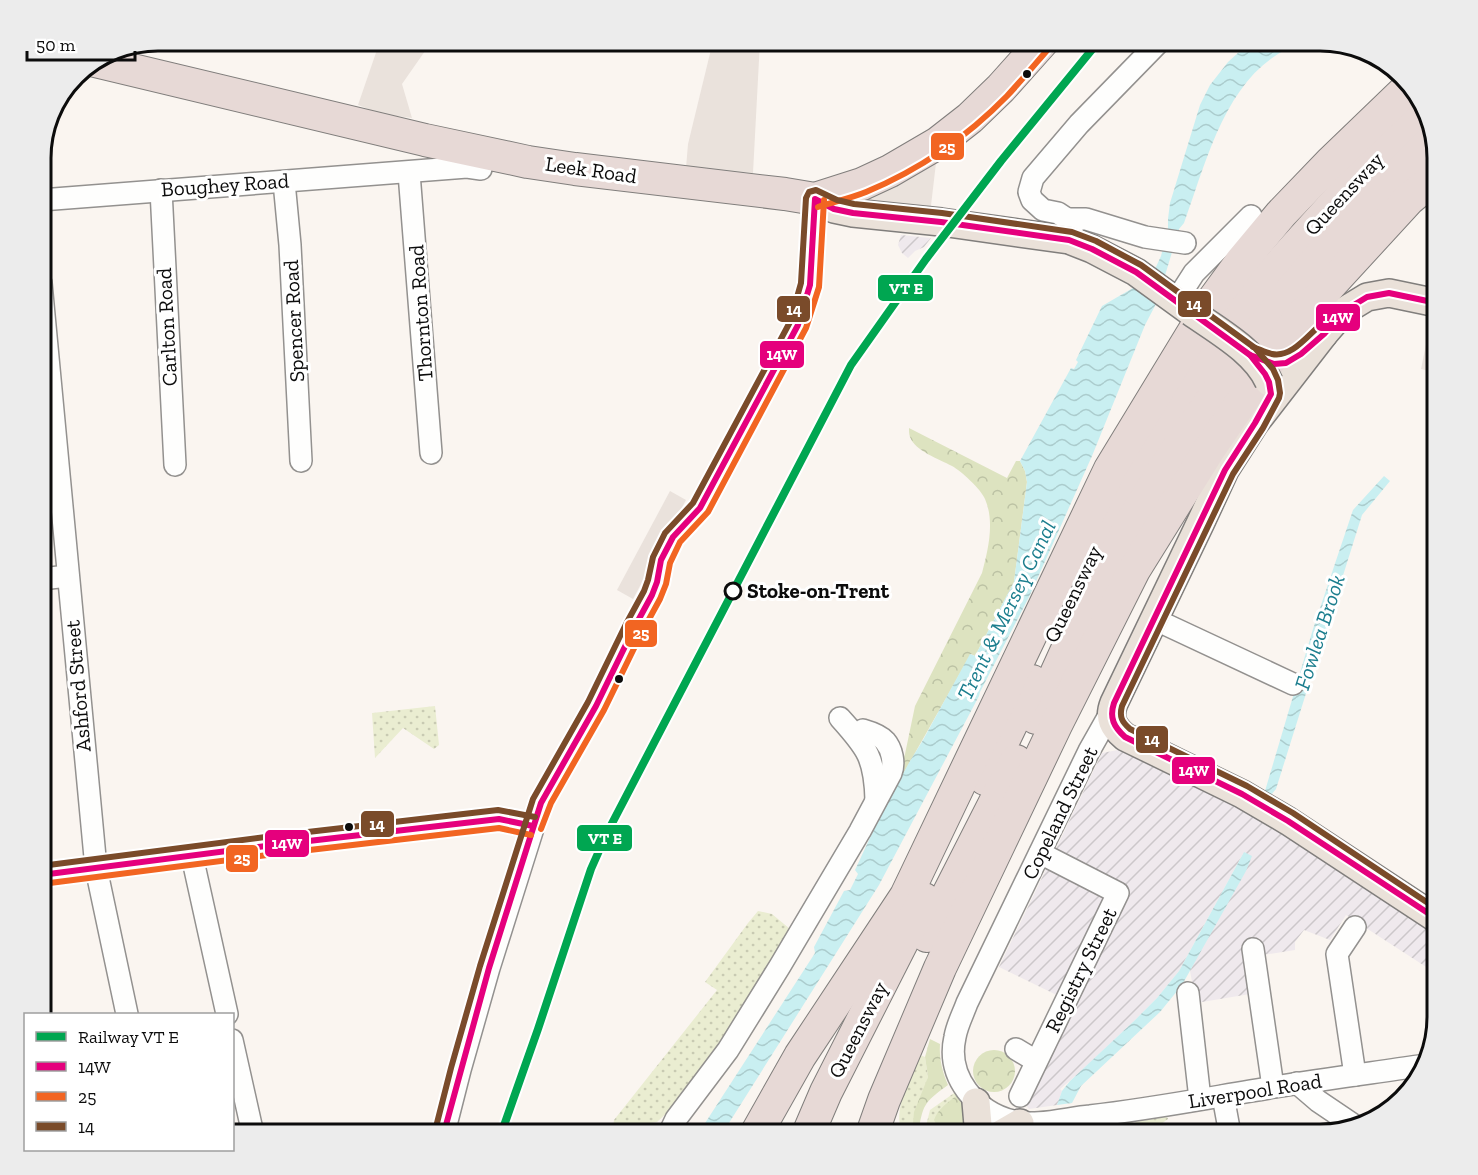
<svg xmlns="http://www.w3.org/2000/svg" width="1478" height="1175" viewBox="0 0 1478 1175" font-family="'Zilla Slab',serif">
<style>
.industrial{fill:url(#industrial-furrows)}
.grass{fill:url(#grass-dots)}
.forest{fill:url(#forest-crowns)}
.plaza{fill:#eae2dc}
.water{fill:url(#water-waves)}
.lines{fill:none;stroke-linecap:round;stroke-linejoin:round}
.minor-casing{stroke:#93918f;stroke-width:24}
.major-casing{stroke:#807e7c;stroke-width:30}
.highway-casing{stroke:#807e7c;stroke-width:34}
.minor{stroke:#fefefd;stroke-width:21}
.major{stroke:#eae1d9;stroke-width:27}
.highway{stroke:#e7d9d6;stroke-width:32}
.major-bridge-casing{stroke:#807e7c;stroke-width:30;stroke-linecap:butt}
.major-bridge{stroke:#eae1d9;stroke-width:27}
.bus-1-casing{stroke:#fff;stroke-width:10}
.bus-2-casing{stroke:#fff;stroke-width:10}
.bus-3-casing{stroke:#fff;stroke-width:10}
.bus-1{stroke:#e5007d;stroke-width:6}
.bus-2{stroke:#f26522;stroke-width:6}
.bus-3{stroke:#7a4b2a;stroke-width:6}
.rail-1-casing{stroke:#fff;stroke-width:12}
.rail-1{stroke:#00a651;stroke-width:8}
.bus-dot{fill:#0c0c0c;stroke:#fff;stroke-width:2}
.stop-dot{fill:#fff;stroke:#0c0c0c;stroke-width:3}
.labels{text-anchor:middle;stroke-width:6;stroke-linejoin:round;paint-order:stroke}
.street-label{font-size:21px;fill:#0c0c0c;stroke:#fff}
.stop-label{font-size:21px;font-weight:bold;fill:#0c0c0c;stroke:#fff;text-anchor:start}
.water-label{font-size:22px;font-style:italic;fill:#1c7e8e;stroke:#fff}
.rim{fill:none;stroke:#0c0c0c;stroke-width:3}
.line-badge{stroke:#fff;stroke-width:2}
.badge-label{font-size:16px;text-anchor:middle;font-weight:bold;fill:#fff}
</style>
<defs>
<pattern id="industrial-furrows" width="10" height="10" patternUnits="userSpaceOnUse" patternTransform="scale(1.5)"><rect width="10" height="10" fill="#efe9ed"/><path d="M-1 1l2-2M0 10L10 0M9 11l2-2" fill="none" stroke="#ccc7ca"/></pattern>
<pattern id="grass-dots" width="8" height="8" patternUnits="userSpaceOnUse" patternTransform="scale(1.5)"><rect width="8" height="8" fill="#eaedd1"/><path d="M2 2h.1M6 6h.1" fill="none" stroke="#c8cab2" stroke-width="1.8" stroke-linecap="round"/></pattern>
<pattern id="forest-crowns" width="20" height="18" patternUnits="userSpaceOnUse" patternTransform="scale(1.5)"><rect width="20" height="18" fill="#dde3c0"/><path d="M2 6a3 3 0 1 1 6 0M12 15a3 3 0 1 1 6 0" fill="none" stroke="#bcc2a4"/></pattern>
<pattern id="water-waves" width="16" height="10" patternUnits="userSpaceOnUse" patternTransform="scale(1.5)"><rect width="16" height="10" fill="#c9eff1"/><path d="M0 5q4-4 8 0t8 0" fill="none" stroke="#abcccd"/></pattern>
</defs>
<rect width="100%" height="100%" fill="#faf5f0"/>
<g class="industrial">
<polygon points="901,235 931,238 924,247 915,251 908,258 902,253 898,245"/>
<polygon points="1123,749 1244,805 1437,933 1437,974 1346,915 1330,940 1304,930 1295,942 1295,950 1263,955 1250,994 1196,1003 1190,971 1244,852 1179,971 1157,998 1134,1021 1080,1072 1060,1089 1062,1091 1057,1105 1029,1109 1024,1103 1071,1002 999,967 1102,753"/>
</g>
<g class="grass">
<polygon points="435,706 439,745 434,749 403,728 375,758 372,713"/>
<polygon points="758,911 772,914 790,929 747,998 711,1060 670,1110 657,1122 613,1128 614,1120 717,990 705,982 748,923"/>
<path d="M920 1055 925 1057 928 1077 913 1126 912 1134H903C891 1110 911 1079 920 1055Z"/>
<polygon points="957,1091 972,1111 970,1134 924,1134 930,1110"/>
<polygon points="1166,1117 1168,1118 1168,1119 1147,1134 1144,1134 1135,1122"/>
<polygon points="1131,1120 1141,1134 1023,1134"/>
</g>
<g class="forest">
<path d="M909 428 1007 478 1016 461H1020L1025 471 1027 482 1014 582 975 656 971 654 902 776 898 774 905 754 915 706 982 573C988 550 995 522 985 499 981 489 961 471 952 466 939 459 915 451 910 437 909 434 909 431 909 428Z"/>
<path d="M930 1039 940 1044C939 1058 942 1071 948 1085 923 1103 923 1105 918 1134H912L914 1112 928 1077 925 1057Z"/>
<circle cx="994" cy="1071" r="21"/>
<path d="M956 1096C967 1111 971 1117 961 1134H941L934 1120C938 1109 947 1103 956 1096Z"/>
<polygon points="1130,1123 1138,1134 1098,1134 1105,1125"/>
</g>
<g class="plaza">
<polygon points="380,41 432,41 402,84 412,118 381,114 358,105"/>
<polygon points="713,41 760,41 753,173 686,168 688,144"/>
<polygon points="936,163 930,214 840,203 893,184"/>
<polygon points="1432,315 1437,316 1437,373 1421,369"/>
<polygon points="670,491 686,500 633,599 617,590"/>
</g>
<g class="water">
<path d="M1251 41H1312C1301 45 1287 48 1278 54 1223 88 1205 166 1184 223L1179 229 1157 302 1145 325 1092 456 1030 595 980 692 979 696 879 885 722 1134H698L815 953 814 947 844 891 850 890 858 874 855 870 881 814 910 761 923 740 970 654 975 656 1014 582 1027 482 1025 471 1020 461 1071 368 1074 369 1078 362 1076 360 1102 306 1133 288 1156 267 1161 256 1168 228V219L1170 203 1200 105 1210 85 1228 62Z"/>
<polygon points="1384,476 1390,481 1362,515 1276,789 1271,795 1265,791 1313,629 1353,510"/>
<polygon points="1244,852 1252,856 1246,871 1182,985 1160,1012 1081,1086 1072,1103 1057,1105 1062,1091 1070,1081 1134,1021 1157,998 1179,971"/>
</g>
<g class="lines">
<g class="minor-casing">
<g id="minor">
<polyline points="409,173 431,453"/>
<polyline points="284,182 290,245 301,461"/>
<polyline points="161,190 175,465"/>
<polyline points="41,200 467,167 481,169"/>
<polyline points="1067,219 1086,219 1145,237 1185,243"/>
<polyline points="1069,240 1072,231 1072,224 1067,219 1058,213 1043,210 1032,200 1029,192 1033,178 1079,124 1160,41"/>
<polyline points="41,283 96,868 127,1014"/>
<polyline points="1176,301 1194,273 1251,216"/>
<polyline points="41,579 68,576"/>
<polyline points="1154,619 1293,684"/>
<path d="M1111 712 1089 751 967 1003C963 1014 957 1025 955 1037 946 1077 976 1112 1013 1121 1035 1127 1067 1118 1090 1116 1152 1109 1213 1097 1275 1087 1323 1079 1371 1073 1419 1066"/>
<path d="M840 718C867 748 875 758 876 800"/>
<polyline points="192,856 227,1014"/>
<polyline points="41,875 274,845 499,819 507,820 533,826"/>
<polyline points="1253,949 1273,1087"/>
<polyline points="1188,993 1200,1099"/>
<polyline points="232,1040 253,1134"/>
<polyline points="1016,1049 1036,1061"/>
<polyline points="1355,1075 1337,954 1355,927"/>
<polyline points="1297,1083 1318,1101 1355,1126"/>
<polyline points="1020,1096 1118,893 1040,853"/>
<polyline points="1223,1096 1230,1134"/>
<polyline points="446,1134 446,1125 460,1070 489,968 541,803 596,706 634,628 652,595 657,582 661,560 673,537 700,508 798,325 810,285 815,199"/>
<path d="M669 1134 676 1119 728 1050 780 966 860 831 891 773C895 763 892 749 885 741 880 735 870 732 863 730"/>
</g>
</g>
<g class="major-casing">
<g id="major">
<polyline points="815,199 834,209 853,213 941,222 1069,240 1092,249 1136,272 1191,312"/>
<path d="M1324 334 1255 423 1225 470 1200 524 1114 703C1108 718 1113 727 1125 737L1242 794 1288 821 1437 919"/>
<polyline points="1311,345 1324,334 1344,311 1367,297 1389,293 1437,303"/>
<polyline points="975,1134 978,1125 976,1102"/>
<polyline points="1001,1134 1020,1123"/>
</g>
</g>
<g class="highway-casing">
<g id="highway">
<polyline points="95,61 425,140 528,162 575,169 785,194 815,199 862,184 890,171 938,143 970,118 1001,88 1043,41"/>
<polyline points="1088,560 1154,439 1263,283 1374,160 1427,113"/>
<polyline points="1036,718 1075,632 1134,518 1175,452 1262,328 1289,293 1337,236 1433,140"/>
<polyline points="985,779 1032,681"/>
<polyline points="927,936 1016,761"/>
<polyline points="756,1134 800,1056 906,896 1110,469 1211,303 1241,262 1281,214 1330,163 1410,86"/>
<polyline points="808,1134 826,1092 924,899"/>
<polyline points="872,1134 884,1100 940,968 1056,725 1134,570 1208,451 1296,322 1409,199 1437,176"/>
</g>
</g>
<use href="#minor" class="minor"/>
<use href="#major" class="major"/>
<use href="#highway" class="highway"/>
<g class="major-bridge-casing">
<path id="major-bridge" d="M1191 312C1218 331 1256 352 1269 382"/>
</g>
<use href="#major-bridge" class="major-bridge"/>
<g class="bus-1-casing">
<g id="bus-1">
<polyline points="1250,355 1274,364 1286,363 1301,354 1324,334 1344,311 1367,297 1389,293 1437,303"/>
<polyline points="41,875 274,845 499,819 533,826"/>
<path d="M446 1134V1125L489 968 541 803 596 706 634 628 652 595 657 582 661 560 673 537 700 508 798 325 810 285 815 199 834 209 853 213 941 222 1069 240 1092 249 1136 272 1250 355 1265 374 1269 382 1271 394 1255 423 1225 470 1114 703C1109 718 1114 727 1125 737L1242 794 1288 821 1437 919"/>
</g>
</g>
<g class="bus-2-casing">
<g id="bus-2">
<path d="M818 207C834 202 851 198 866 192 919 170 967 137 1007 96 1022 80 1036 63 1050 47"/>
<polyline points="541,829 551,803 604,710 642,632 660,599 666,584 670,563 680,542 708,512 806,328 819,287 824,200"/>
<polyline points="42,884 275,854 499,828 531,835"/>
</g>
</g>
<g class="bus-3-casing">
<g id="bus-3">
<path d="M1253 347C1259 349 1266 353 1272 354 1290 358 1306 338 1318 327"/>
<polyline points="41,866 273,836 498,810 535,817"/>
<path d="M437 1134V1123L451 1068 480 966 533 799 588 702 626 624 644 591 648 580 653 557 665 533 693 503 790 322 801 283 806 198 809 192 816 190 837 200 854 204 942 213 1072 232 1096 241 1141 265 1255 348 1273 369 1278 380 1280 393 1279 398 1263 428 1233 474 1122 706C1119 717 1122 722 1130 729L1247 786 1293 813 1437 909"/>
</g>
</g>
<use href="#bus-1" class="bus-1"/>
<use href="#bus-2" class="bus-2"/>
<use href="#bus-3" class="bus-3"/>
<g class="rail-1-casing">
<polyline id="rail-1" points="501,1134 538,1029 591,869 607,833 851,365 926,259 1001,161 1099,41"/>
</g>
<use href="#rail-1" class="rail-1"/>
</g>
<g class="bus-dot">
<circle cx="1027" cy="74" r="5"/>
<circle cx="619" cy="679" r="5"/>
<circle cx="349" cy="827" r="5"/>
</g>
<circle class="stop-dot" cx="733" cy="591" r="8"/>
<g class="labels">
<g class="street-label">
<text transform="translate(591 170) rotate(8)" y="7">Leek Road</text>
<text transform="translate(225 185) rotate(-4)" y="7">Boughey Road</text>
<text transform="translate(1344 194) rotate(-47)" y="7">Queensway</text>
<text transform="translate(421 313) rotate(-94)" y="7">Thornton Road</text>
<text transform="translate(294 321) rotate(-93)" y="7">Spencer Road</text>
<text transform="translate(167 327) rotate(-93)" y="7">Carlton Road</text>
<text transform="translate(1073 594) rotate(-64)" y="7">Queensway</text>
<text transform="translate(78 686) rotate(-95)" y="7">Ashford Street</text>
<text transform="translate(1060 813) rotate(-64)" y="7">Copeland Street</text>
<text transform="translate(1081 970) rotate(-64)" y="7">Registry Street</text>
<text transform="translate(858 1030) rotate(-63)" y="7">Queensway</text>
<text transform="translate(1255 1091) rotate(-9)" y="7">Liverpool Road</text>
</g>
<g class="stop-label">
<text x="747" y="598">Stoke-on-Trent</text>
</g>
<g class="water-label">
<text transform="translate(1006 610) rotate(-64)" y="8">Trent &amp; Mersey Canal</text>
<text transform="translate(1319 632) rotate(-72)" y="8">Fowlea Brook</text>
</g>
</g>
<path d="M0 0H1478V1175H0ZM158 51H1320A107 107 0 0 1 1427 158V1017A107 107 0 0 1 1320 1124H158A107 107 0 0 1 51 1017V158A107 107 0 0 1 158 51Z" fill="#ececec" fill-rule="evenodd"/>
<path class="rim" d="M158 51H1320A107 107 0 0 1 1427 158V1017A107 107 0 0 1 1320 1124H158A107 107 0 0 1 51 1017V158A107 107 0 0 1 158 51Z"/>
<g class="line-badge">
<rect x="930" y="132" width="35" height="29" rx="6" fill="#f26522"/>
<rect x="877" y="274" width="57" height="28" rx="6" fill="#00a651"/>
<rect x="1177" y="290" width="35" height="28" rx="6" fill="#7a4b2a"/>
<rect x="776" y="295" width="35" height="28" rx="6" fill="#7a4b2a"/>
<rect x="1315" y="303" width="46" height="29" rx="6" fill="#e5007d"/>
<rect x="759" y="340" width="46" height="29" rx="6" fill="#e5007d"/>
<rect x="624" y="619" width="34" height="29" rx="6" fill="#f26522"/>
<rect x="1135" y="725" width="34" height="29" rx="6" fill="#7a4b2a"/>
<rect x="1171" y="756" width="45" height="29" rx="6" fill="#e5007d"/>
<rect x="360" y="810" width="35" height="28" rx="6" fill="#7a4b2a"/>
<rect x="576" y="824" width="57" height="28" rx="6" fill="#00a651"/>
<rect x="264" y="829" width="46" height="29" rx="6" fill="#e5007d"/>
<rect x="225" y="844" width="34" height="29" rx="6" fill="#f26522"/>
</g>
<g class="badge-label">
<text x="947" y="153">25</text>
<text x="906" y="294">VT E</text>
<text x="1194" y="310">14</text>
<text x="794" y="315">14</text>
<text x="1338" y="323">14W</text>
<text x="782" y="360">14W</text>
<text x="641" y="639">25</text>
<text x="1152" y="745">14</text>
<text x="1194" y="776">14W</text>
<text x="377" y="830">14</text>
<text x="605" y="844">VT E</text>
<text x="287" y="849">14W</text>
<text x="242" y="864">25</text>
</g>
<rect x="24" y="1013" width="210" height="138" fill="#ffffff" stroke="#9e9e9e" stroke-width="1.5"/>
<rect x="36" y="1032" width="30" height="9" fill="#00a651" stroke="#9e9e9e" stroke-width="1.5"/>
<text x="78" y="1043" font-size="18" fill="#0c0c0c">Railway VT E</text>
<rect x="36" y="1062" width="30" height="9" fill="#e5007d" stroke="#9e9e9e" stroke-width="1.5"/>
<text x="78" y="1073" font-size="18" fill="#0c0c0c">14W</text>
<rect x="36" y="1092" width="30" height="9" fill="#f26522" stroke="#9e9e9e" stroke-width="1.5"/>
<text x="78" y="1103" font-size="18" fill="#0c0c0c">25</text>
<rect x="36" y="1122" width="30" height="9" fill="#7a4b2a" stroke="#9e9e9e" stroke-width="1.5"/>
<text x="78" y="1133" font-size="18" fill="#0c0c0c">14</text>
<path d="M27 51v9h108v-9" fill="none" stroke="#0c0c0c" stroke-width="3"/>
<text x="36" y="51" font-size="18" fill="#0c0c0c" stroke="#ffffff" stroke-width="4.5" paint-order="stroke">50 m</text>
</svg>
